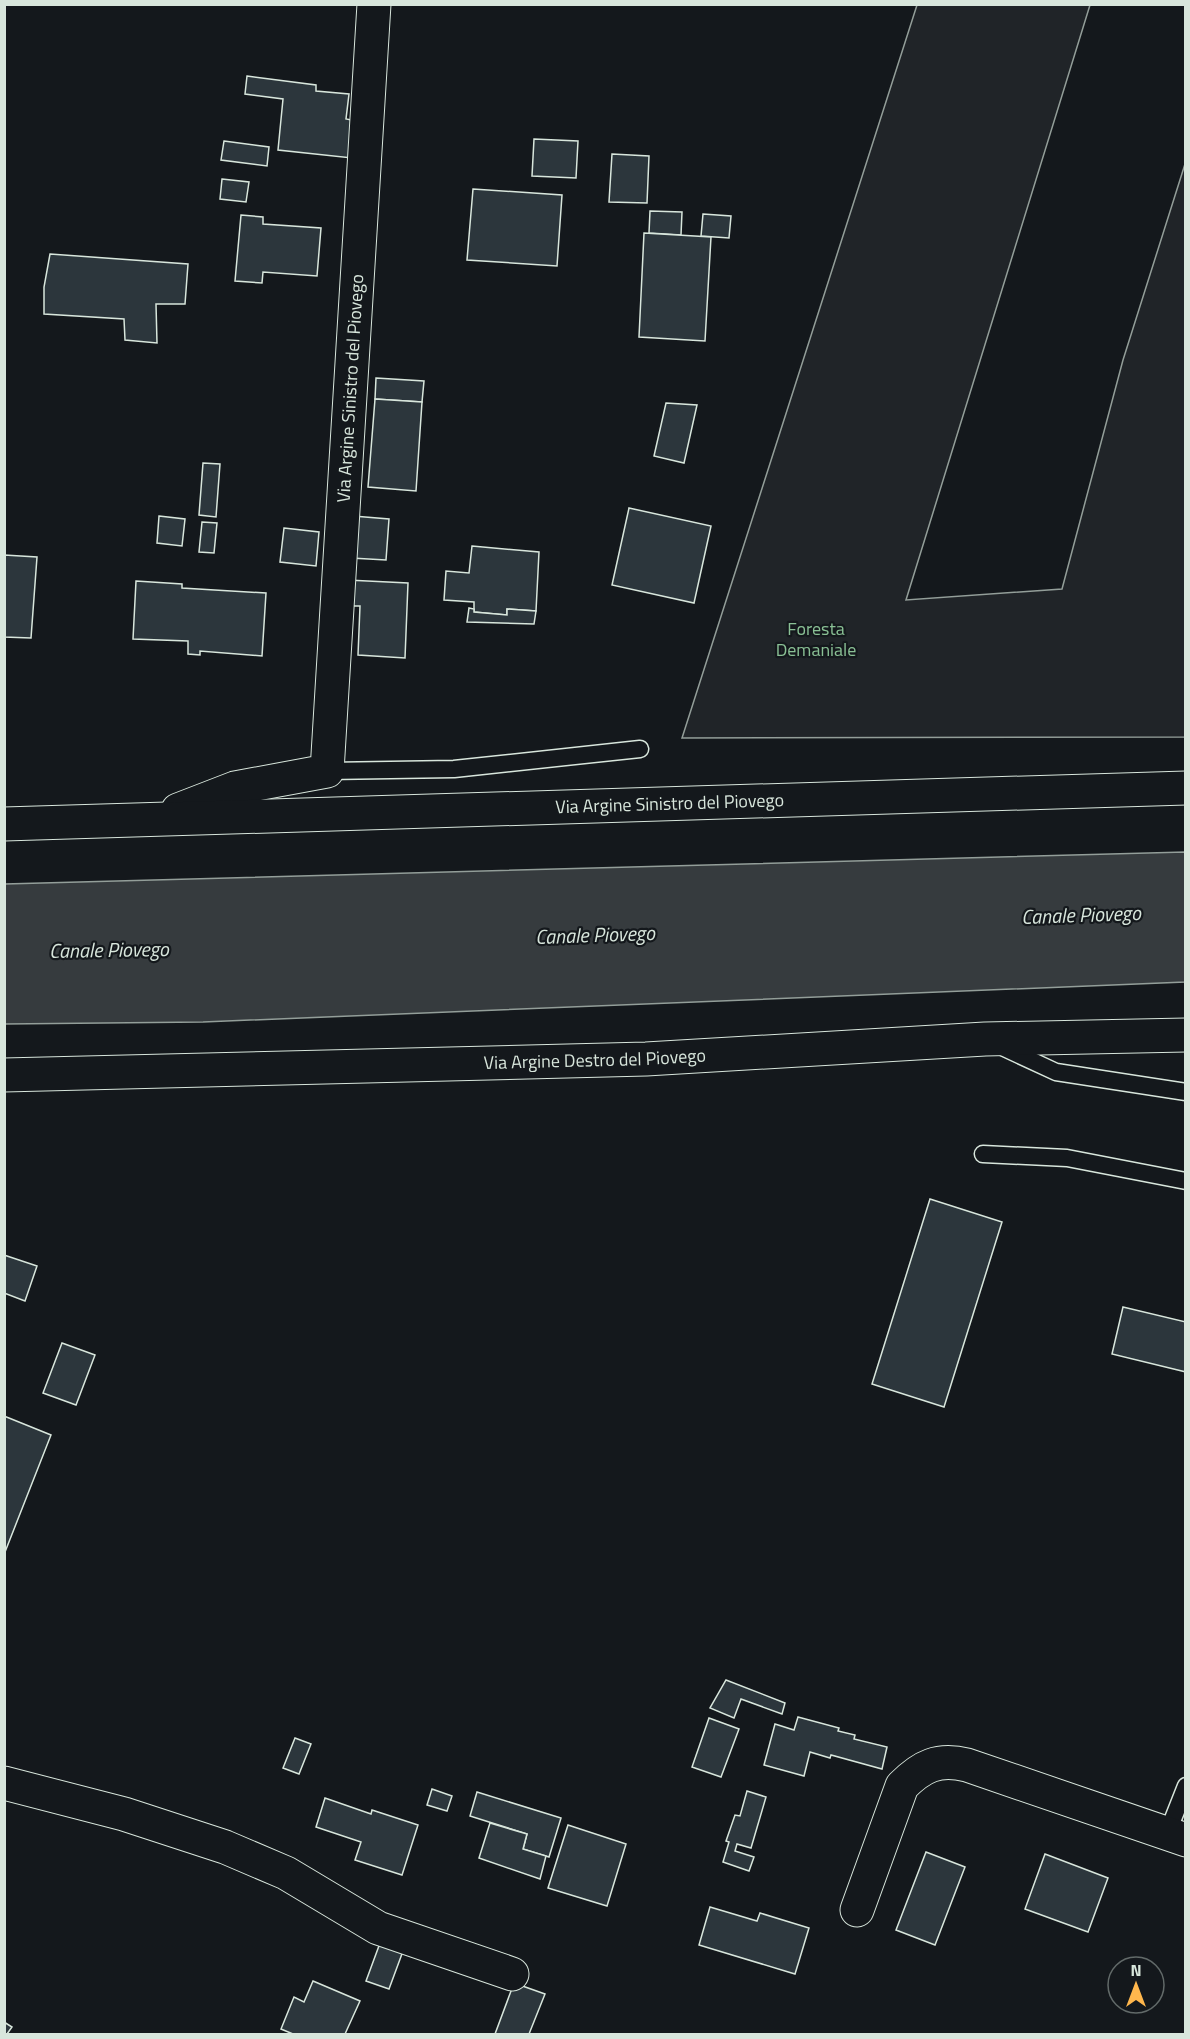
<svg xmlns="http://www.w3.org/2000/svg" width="1190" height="2039" viewBox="0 0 1190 2039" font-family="'Titillium Web',sans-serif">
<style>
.green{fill:#202428;stroke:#939e99;stroke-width:1.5}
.water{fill:#363b3e;stroke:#939e99;stroke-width:1.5}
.building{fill:#2c363c;stroke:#d8e6dc;stroke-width:1.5}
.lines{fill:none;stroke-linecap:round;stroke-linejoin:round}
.lane-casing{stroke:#d8e6dc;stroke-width:19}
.street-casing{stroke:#d8e6dc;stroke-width:35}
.lane{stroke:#14181c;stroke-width:16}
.street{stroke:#14181c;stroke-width:33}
.labels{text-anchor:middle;stroke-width:4.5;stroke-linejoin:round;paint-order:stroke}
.street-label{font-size:18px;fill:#d8e6dc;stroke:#14181c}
.park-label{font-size:18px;fill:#8ac095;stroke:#14181c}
.water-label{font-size:20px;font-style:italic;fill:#d8e6dc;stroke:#14181c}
</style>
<rect width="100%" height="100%" fill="#14181c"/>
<polygon class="green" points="917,5 1090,5 906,600 1062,589 1123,360 1185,164 1185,737 682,738"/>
<polygon class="water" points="1185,852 1185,982 203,1022 5,1024 5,884"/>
<g class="building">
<polygon points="247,76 316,85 316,91 349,94 346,119 357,121 352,158 278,150 283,99 245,94"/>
<polygon points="534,139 578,141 576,178 532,176"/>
<polygon points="224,141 269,147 267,166 221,160"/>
<polygon points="612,154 649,156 647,203 609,202"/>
<polygon points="222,179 249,182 246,202 220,199"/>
<polygon points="473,189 562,195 557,266 467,260"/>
<polygon points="650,211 682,212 681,235 649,233"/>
<polygon points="703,214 731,216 729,238 701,236"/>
<polygon points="241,215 263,217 263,224 321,228 317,276 263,272 262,283 235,281"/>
<polygon points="644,233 711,237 705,341 639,337"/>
<polygon points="50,254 188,264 185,304 156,304 157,343 125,340 124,319 44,314 44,287"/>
<polygon points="376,378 424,381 422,402 375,399"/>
<polygon points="375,399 422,402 416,491 368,487"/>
<polygon points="666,403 697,405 684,463 654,456"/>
<polygon points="203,463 220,464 216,517 199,515"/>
<polygon points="629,508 711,526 694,603 612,585"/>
<polygon points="159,516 185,519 182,546 157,543"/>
<polygon points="353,516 389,519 386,560 351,558"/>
<polygon points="202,522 217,523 214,553 199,552"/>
<polygon points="284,528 319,532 316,566 280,562"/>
<polygon points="472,546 539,552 536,611 507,609 507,615 474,612 474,602 444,600 446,571 469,573"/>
<polygon points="4,555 37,557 31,638 4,637"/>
<polygon points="347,580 408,583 405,658 358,655 360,606 345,606"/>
<polygon points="136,581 182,584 182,588 266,593 262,656 200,651 200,655 188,654 188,641 133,639"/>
<polygon points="469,608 474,609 474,612 507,615 507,609 536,611 534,624 467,622"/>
<polygon points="930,1199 1002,1222 944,1407 872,1384"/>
<polygon points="4,1255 37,1266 25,1301 4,1293"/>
<polygon points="1123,1307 1186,1322 1186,1372 1112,1354"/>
<polygon points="62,1343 95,1355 76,1405 43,1393"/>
<polygon points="4,1416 51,1435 5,1552 4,1552"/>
<polygon points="726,1680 785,1703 782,1714 741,1699 734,1718 710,1708"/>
<polygon points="798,1717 839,1728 838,1731 855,1735 854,1739 887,1747 882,1769 831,1755 830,1758 810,1752 804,1776 764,1765 775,1724 794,1730"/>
<polygon points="709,1718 739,1729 721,1777 692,1767"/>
<polygon points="295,1738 311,1744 299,1774 283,1768"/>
<polygon points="432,1789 452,1796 447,1811 427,1805"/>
<polygon points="747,1791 766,1797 751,1848 737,1844 735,1851 754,1857 749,1871 723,1862 729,1842 726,1841 735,1815 740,1816"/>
<polygon points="477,1792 561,1818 549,1857 523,1849 527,1834 470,1816"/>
<polygon points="325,1798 371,1814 372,1810 418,1825 402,1875 355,1860 361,1842 316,1827"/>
<polygon points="490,1823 527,1834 523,1849 546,1856 540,1879 479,1858"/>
<polygon points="568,1825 626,1844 607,1906 548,1888"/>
<polygon points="926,1852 965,1867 935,1945 896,1930"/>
<polygon points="1045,1854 1108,1878 1088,1932 1025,1909"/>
<polygon points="710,1907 757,1921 760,1913 809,1928 795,1974 699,1945"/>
<polygon points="383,1935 406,1943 389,1989 366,1981"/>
<polygon points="313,1981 360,2001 345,2034 293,2034 281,2029 294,1997 304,2002"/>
<polygon points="514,1983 545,1994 529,2034 495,2034"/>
<polygon points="4,2022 12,2027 7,2034 4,2034"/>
</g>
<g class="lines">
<g class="lane-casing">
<g id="lane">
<polyline points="327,771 454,769 640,749"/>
<polyline points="1000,1046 1056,1072 1186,1092"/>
<polyline points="983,1154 1067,1158 1186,1181"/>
<polyline points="1167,1834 1186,1786"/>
</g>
</g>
<g class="street-casing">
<g id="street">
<path id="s1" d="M178 810 235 788 327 771 374 4"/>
<path id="s2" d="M4 824 1186 788"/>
<path id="s3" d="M4 1075 646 1059 985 1039 1186 1035"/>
<polyline points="4,1783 124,1814 225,1847 286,1873 378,1928 512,1974"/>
<path d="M857 1910 902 1786C922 1766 938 1758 967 1765L1186 1840"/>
</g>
</g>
<use href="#lane" class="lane"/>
<use href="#street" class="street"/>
</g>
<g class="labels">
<g class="street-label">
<text dy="6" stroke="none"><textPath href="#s1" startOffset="538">Via Argine Sinistro del Piovego</textPath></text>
<text dy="6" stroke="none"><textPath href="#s2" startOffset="666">Via Argine Sinistro del Piovego</textPath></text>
<text dy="6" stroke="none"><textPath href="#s3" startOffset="591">Via Argine Destro del Piovego</textPath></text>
</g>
<g class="park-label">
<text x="816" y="635">Foresta<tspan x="816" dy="21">Demaniale</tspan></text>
</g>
<g class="water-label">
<text transform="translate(1081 915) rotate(-2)" y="7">Canale Piovego</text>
<text transform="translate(595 935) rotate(-2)" y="7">Canale Piovego</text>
<text transform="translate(109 950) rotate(-1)" y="7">Canale Piovego</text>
</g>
</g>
<rect width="1190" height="2039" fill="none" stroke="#d8e6dc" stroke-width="12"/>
<g transform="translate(1136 1985)"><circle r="28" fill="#14181c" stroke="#626a69" stroke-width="1.5"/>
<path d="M0-4.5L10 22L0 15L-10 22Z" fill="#ffb74d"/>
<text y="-9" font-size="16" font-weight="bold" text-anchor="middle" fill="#d8e6dc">N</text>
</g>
</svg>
